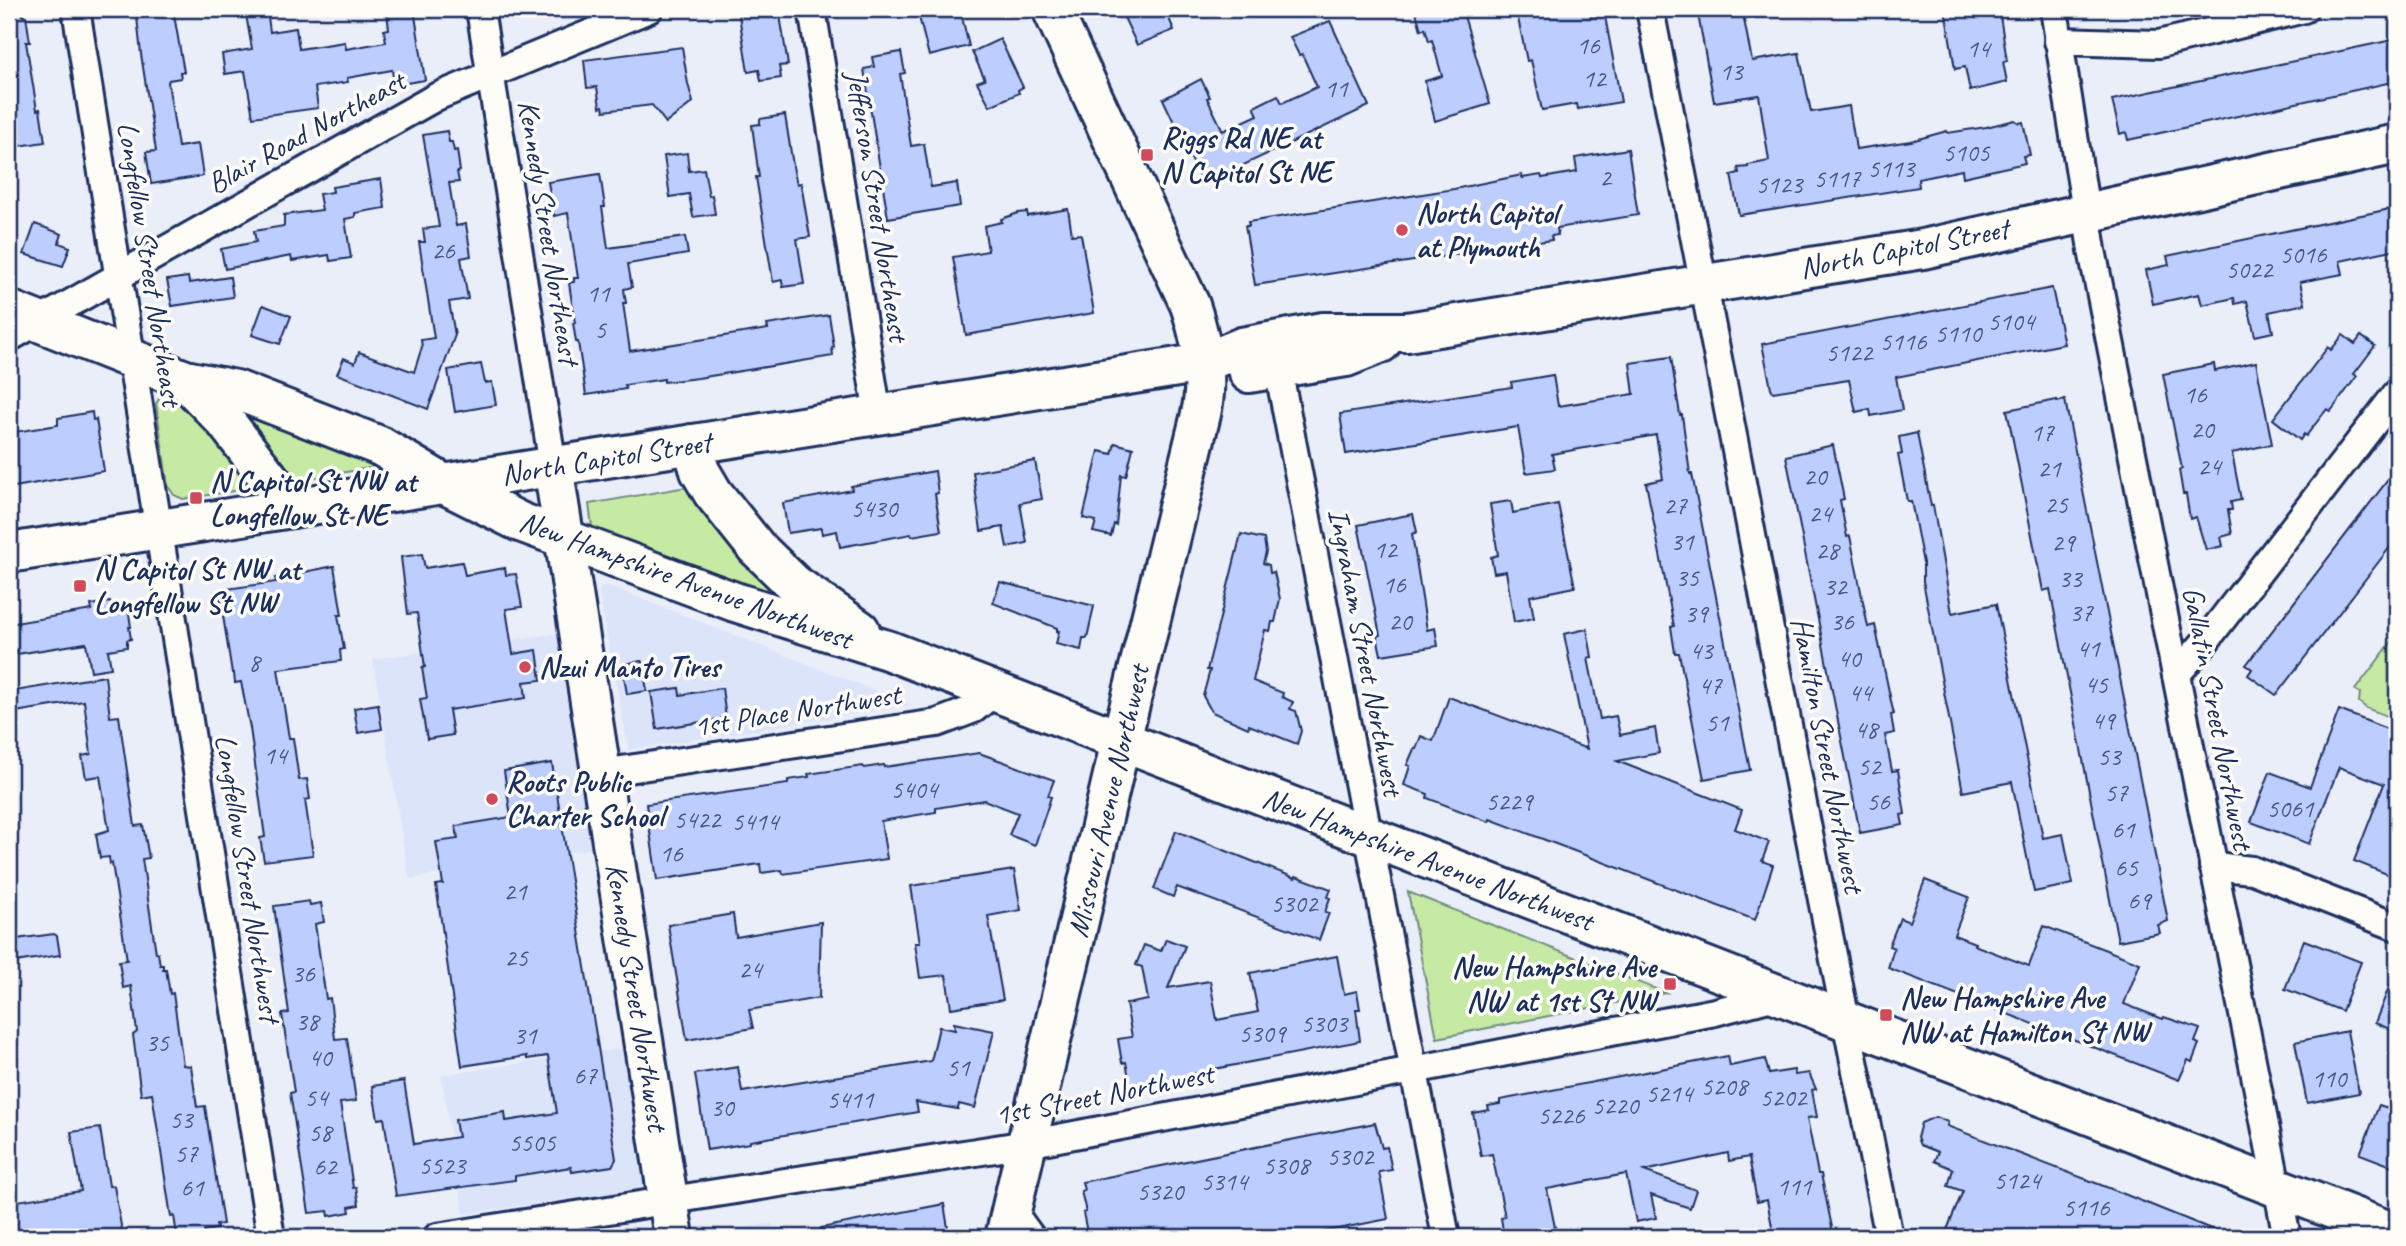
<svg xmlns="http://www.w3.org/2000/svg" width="2406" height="1246" viewBox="0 0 2406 1246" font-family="Caveat,sans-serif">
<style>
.built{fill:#dce4fa}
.green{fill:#c6eaa3;stroke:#708c80;stroke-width:2}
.building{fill:#bdcefe;stroke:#1b2f5e;stroke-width:2}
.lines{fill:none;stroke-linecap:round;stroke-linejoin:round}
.street-casing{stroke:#1b2f5e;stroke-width:32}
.secondary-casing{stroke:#1b2f5e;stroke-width:44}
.primary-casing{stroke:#1b2f5e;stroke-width:44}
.street{stroke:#fdfcf7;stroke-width:26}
.secondary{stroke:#fdfcf7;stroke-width:38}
.primary{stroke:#fdfcf7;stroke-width:38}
.poi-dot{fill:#d1495b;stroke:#fdfcf7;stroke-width:2.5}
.labels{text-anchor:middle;stroke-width:7;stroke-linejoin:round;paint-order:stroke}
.number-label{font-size:26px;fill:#445786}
.street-label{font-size:30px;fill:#1b2f5e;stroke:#fdfcf7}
.poi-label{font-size:30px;font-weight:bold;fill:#1b2f5e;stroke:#fdfcf7;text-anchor:start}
</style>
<rect width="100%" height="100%" fill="#eaeef9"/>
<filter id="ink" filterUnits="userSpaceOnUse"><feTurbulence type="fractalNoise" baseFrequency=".0143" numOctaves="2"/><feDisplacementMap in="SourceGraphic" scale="14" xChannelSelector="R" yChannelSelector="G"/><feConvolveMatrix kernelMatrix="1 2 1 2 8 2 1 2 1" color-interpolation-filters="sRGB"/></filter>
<g filter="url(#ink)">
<g class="built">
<polygon points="606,585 912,705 629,750 599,594 600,588"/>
<polygon points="559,633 596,848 409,879 373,659"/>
<polygon points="625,1048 651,1187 464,1214 441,1075"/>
<polygon points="772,1223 774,1237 708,1237 707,1234"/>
</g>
<g class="green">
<polygon points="165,395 189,406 253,488 183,499 174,495 168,486 156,404 160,397"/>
<polygon points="231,403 376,464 370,468 293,481"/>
<polygon points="692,486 810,615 593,535 589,504"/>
<polygon points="2397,635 2397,720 2366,708 2359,702 2360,693 2355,690"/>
<polygon points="1408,892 1666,993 1437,1038"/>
</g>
<g class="building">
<polygon points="9,9 22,9 23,16 26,16 30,42 26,42 37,110 40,109 45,142 12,147 9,126"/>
<polygon points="141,9 173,9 184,72 180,72 181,78 169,80 168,82 178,147 198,144 203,176 151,184 146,152 156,151 141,54 137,17 141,16"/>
<polygon points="245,9 267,9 270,32 296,28 299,49 345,42 346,49 386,42 384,30 389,29 387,13 414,9 425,80 394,85 392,70 347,78 348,82 315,87 318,108 253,117 245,71 225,74 222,54 252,49"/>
<polygon points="738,9 779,9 788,65 779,66 781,78 761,81 759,70 748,72"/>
<polygon points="917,9 960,9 969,46 929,56"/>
<polygon points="1120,9 1165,9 1174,30 1137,45"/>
<polygon points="1415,9 1462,9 1490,104 1435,121 1425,81 1442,76 1432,40 1429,41 1425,28 1421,30"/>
<polygon points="1516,9 1590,9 1591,17 1605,16 1621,102 1578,109 1577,104 1542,110 1531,60 1527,61"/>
<polygon points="1697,9 1742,9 1752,61 1799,53 1811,112 1849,106 1856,149 1911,141 1947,131 1948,133 1986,127 2015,120 2019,123 2023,122 2030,155 2023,156 2025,163 1963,177 1962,170 1918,179 1919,187 1739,215 1731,175 1739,173 1738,168 1748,167 1748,165 1769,161 1759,95 1714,102"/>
<polygon points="1945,9 1999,9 2007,61 2003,62 2007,82 1970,91 1965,67 1955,69"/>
<polygon points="1330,21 1369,106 1203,184 1163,99 1201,79 1210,97 1207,98 1223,131 1258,115 1254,107 1278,95 1282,103 1317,87 1302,54 1299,55 1290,37"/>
<polygon points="1000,39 1023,87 1018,90 1019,93 990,106 977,82 985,79 972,52"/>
<polygon points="2397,39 2397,81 2128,140 2126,132 2120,134 2112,100"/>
<polygon points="682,47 688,84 693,102 666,123 652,105 604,111 603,106 600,107 597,87 587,88 584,60"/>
<polygon points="901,52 905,73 900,74 911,146 924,144 931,187 957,183 960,206 888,218 864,69 874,67 872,57"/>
<polygon points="785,115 794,172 797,184 801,183 810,237 797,239 804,284 783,287 782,280 773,282 756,177 759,177 752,125 760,124 760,119"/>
<polygon points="447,131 449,142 452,142 454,151 457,150 460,171 457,172 459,182 449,183 456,226 466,224 471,256 461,258 468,299 449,302 455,335 428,409 337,374 344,358 355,363 359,352 414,372 422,347 421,340 434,338 419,242 425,242 423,229 439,227 423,135"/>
<polygon points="1628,149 1638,215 1557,228 1558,235 1551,236 1552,240 1255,285 1245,226 1249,226 1248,222 1454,189 1522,175 1522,178 1541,175 1542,178 1577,172 1575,158"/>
<polygon points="687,153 689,171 704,169 709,196 712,195 715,214 693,217 689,194 670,197 664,156"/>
<polygon points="600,174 605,207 602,207 608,248 685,237 688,254 628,264 632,287 624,289 626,303 623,303 630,351 768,329 767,325 829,315 834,347 832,347 833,356 698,378 664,382 664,379 625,385 626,389 586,395 578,342 576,342 573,323 575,323 569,283 574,282 574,278 578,278 568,213 554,216 548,182"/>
<polygon points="381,179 385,208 355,213 355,217 345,219 351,258 330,261 329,255 292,261 291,256 225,269 221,249 256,242 254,231 284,226 284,215 322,210 319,194 333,192 332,187"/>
<polygon points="1068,209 1072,235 1081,234 1094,313 966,335 953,257 988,251 984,226 1002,222 1001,219 1018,213 1027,212 1028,216"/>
<polygon points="2390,209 2392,217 2397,216 2397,249 2340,261 2343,274 2300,282 2305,304 2269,312 2273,332 2255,336 2247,301 2235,304 2234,298 2202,305 2199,294 2153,304 2146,270 2169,265 2167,256"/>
<polygon points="35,224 62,234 59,243 70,247 63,266 24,254"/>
<polygon points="188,277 189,283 230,277 233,297 172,306 167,280"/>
<polygon points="2052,288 2064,344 1896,377 1902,410 1871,416 1870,409 1856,412 1849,380 1773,392 1771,388 1762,344"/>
<polygon points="263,305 291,316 280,344 252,335"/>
<polygon points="2343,335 2355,344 2361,336 2375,346 2354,374 2357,376 2331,411 2327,409 2306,436 2304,434 2300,440 2273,419 2328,347 2331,350"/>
<polygon points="1671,357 1680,415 1682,415 1690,474 1692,474 1750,770 1704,779 1679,653 1675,653 1671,627 1674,626 1646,483 1663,479 1656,435 1552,454 1555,469 1526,473 1518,427 1346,454 1340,414 1512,387 1511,382 1553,375 1558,406 1634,394 1630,363"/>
<polygon points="2256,362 2272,444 2232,453 2241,500 2231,502 2232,510 2228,510 2232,534 2221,537 2223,546 2206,550 2196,517 2190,519 2186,494 2183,494 2179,470 2182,469 2163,374 2214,364 2215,371"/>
<polygon points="481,364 485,383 492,382 496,405 455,412 448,370"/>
<polygon points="2057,400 2057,402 2065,400 2168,921 2158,925 2160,933 2118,941 2050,589 2043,591 2007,410"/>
<polygon points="92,412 93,420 96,419 104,471 9,488 9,433 58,425 58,418"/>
<polygon points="1917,433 1931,506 1933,505 1952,613 1996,604 2043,838 2063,834 2073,884 2034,892 2012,782 1963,792 1923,581 1923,563 1911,501 1907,501 1898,455 1902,454 1899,437"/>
<polygon points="1115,443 1133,448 1126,476 1121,475 1116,525 1114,524 1111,536 1093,532 1096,521 1083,518 1099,451 1112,454"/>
<polygon points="1833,445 1844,499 1840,500 1847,537 1850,536 1868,627 1875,625 1892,706 1894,714 1891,715 1894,733 1885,735 1892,771 1898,770 1905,814 1901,815 1903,825 1860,833 1786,456"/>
<polygon points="1035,461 1042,499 1020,503 1027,543 1007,547 1003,527 981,531 973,472"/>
<polygon points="2397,468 2397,538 2276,695 2248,675 2252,669 2246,665"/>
<polygon points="935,471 938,493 935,494 941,531 912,536 911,534 840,547 837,531 822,534 821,528 788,533 783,503 852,490 851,486"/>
<polygon points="1511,501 1513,513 1558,504 1575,587 1530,596 1534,618 1514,622 1506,571 1494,573 1491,557 1498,555 1490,504"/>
<polygon points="1413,514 1417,532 1412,534 1427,630 1435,628 1438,646 1381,655 1377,636 1380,635 1358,525"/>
<polygon points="1241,534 1264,539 1266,552 1263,563 1269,565 1270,573 1274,572 1280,599 1275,622 1272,622 1270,631 1265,630 1253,681 1283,693 1282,697 1293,702 1290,709 1296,711 1301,731 1297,744 1249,725 1248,728 1212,712 1203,696 1210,670 1207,670"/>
<polygon points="422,554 425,568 462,562 465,575 505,568 506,575 516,574 522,607 506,609 513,654 537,650 541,680 524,682 526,698 449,710 453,735 427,739 420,699 427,698 422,668 425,667 417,613 408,614 401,557"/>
<polygon points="334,566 342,615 338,615 344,649 340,650 341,661 278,669 289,738 293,738 299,780 307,779 310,799 305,800 313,855 264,861 260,838 265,837 250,728 241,682 235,683 234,673 232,673 219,590 276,582 275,578"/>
<polygon points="1000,582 1094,606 1087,638 1083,638 1081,650 1056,644 1059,631 1057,631 1057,628 993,603"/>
<polygon points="110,602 114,610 128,607 131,627 129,627 131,639 127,640 127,647 108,650 111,668 91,671 86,643 17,654 17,651 9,652 9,624 92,610 91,605"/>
<polygon points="1587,629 1592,657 1588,658 1600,719 1616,716 1620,735 1655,728 1659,753 1617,761 1742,810 1735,829 1769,842 1762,861 1773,865 1755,920 1490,819 1489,822 1427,798 1428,794 1404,785 1410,766 1407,765 1414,749 1416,749 1421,736 1433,741 1449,697 1587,749 1564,634"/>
<polygon points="642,661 647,691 627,694 622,664"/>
<polygon points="105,676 110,717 119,716 135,826 143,825 149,858 142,859 156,953 158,953 160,965 163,965 163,969 166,969 170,994 173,993 183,1065 191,1066 197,1107 205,1106 223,1224 216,1225 217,1229 204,1231 205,1236 184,1237 184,1234 177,1235 174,1216 171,1217 152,1093 141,1095 133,1035 137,1032 131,986 123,988 119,961 127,960 112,863 110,864 109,857 100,858 96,834 109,830 100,776 86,778 82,756 91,754 84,701 9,713 9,692"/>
<polygon points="679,688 680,695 722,688 726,718 657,729 651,692"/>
<polygon points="378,704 382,729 358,733 354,708"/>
<polygon points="2339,710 2397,733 2397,878 2354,861 2384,784 2339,767 2309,844 2251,822 2270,772 2310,787"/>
<polygon points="979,753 1054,780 1048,796 1051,797 1035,845 1009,835 1018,813 984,800 936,808 936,812 881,821 887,859 783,874 782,870 761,873 760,864 657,880 646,804 788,784 788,780 809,777 808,774 863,766 864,768 884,765 884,767"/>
<polygon points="552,763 616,1159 612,1166 572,1172 571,1167 515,1176 515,1180 396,1196 384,1118 378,1119 372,1086 404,1081 414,1144 458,1137 455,1120 505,1112 506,1121 557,1113 548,1056 527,1059 527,1056 462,1066 436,885 443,884 436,842 458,839 456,826 511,817 504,771"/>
<polygon points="1176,831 1295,878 1296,876 1331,889 1328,897 1330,898 1325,912 1329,913 1319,940 1177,887 1173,897 1154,889"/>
<polygon points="1014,870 1021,910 988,916 1003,1000 951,1008 946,975 920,978 915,943 920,943 911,886"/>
<polygon points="1925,880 1969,897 1954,935 1975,943 1974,945 2029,966 2044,926 2140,963 2124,1004 2163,1019 2164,1017 2200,1029 2195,1042 2199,1044 2192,1062 2188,1060 2179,1080 1888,968 1894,948 1889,946 1900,918 1909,922"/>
<polygon points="309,901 310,905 321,903 324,922 315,924 326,999 330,998 335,1039 347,1038 356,1101 340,1103 353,1188 356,1187 359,1205 349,1207 350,1212 329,1216 328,1211 309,1213 290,1093 294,1092 282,1014 289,1013 274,906"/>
<polygon points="733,914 736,937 821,922 819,998 749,1010 753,1028 687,1040 668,925"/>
<polygon points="54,934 57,936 60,955 9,963 9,940"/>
<polygon points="1166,939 1185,946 1168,988 1210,981 1217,1020 1258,1012 1250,973 1337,956 1344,994 1357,991 1360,1009 1356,1009 1360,1041 1209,1070 1194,1074 1195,1076 1131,1089 1126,1062 1122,1063 1118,1039 1132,1037 1126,1004 1148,1000 1142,967 1136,965 1144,945 1161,951"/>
<polygon points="2304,940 2361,962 2342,1011 2285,989"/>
<polygon points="2396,969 2397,969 2397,1032 2375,1023"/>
<polygon points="954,1023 994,1031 975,1108 959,1104 958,1109 916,1102 918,1112 750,1141 750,1143 707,1150 695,1074 738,1067 742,1092 931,1061 939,1027 955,1030"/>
<polygon points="2347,1031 2359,1093 2307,1103 2295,1042"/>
<polygon points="1728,1056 1730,1066 1765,1059 1769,1074 1794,1070 1795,1075 1809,1073 1816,1089 1812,1090 1817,1117 1807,1118 1818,1174 1821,1174 1834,1237 1774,1237 1767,1200 1757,1202 1749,1157 1729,1161 1728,1153 1644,1171 1696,1190 1690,1208 1651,1195 1656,1218 1636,1222 1626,1174 1547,1189 1557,1237 1504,1237 1501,1218 1505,1217 1492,1154 1481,1156 1473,1113 1489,1110 1488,1106 1500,1104 1500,1100"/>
<polygon points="2379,1105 2397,1111 2397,1168 2360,1154"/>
<polygon points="1935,1117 1948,1122 1947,1126 2114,1190 2231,1237 1944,1237 1963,1191 1948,1186 1953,1169 1934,1161 1938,1152 1920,1145 1917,1138 1921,1123"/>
<polygon points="1375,1123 1382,1148 1387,1147 1392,1170 1379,1172 1388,1219 1297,1237 1088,1237 1083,1213 1086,1212 1081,1191 1084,1190 1082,1182"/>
<polygon points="100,1128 109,1186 114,1186 123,1237 16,1237 11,1202 81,1191 71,1132"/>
<polygon points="944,1204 948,1228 946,1237 822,1237 821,1228"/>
</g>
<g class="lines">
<g class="street-casing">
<g id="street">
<polyline points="76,9 271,1237"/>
<polyline points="480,9 553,466"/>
<polyline points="812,9 878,415"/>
<polyline points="1650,9 1737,456 1803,804 1889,1237"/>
<polyline points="2054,9 2092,250 2287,1237"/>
<polyline points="2058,41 2159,44 2304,9"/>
<polyline points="9,338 436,97 649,9"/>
<polyline points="1278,368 1446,1237"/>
<polyline points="2176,675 2204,643 2397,393"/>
<polyline points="601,773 937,723 974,709 995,692"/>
<polyline points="2213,866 2252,870 2397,927"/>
<polyline points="1012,1211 1031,1237"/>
<polyline points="437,1237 1027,1144 1715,1012 1780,995"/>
</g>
</g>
<g class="secondary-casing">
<g id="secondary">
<polyline points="692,444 700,471 713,493 756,547 794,584 860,630"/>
<polyline points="553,466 674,1237"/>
<polyline points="446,485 520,522 735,602 890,651 2397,1234"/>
<polyline points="9,553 292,508"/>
</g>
</g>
<g class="primary-casing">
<g id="primary">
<polyline points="9,310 185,380 236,390 380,446 446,485"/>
<polyline points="1249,373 1346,357 1381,343"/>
<polyline points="185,380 225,421 292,508 1203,363 1242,347 1323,332 1407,332 1923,249 2397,144"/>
<path d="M1005 1237 1121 741 1201 414C1209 379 1201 338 1190 305L1052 9"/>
</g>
</g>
<use href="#street" class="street"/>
<use href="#secondary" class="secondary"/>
<use href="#primary" class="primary"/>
</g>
</g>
<g class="poi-dot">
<rect x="1140" y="148" width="14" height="14" rx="3.5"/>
<circle cx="1402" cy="230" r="7"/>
<rect x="189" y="491" width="14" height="14" rx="3.5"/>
<rect x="73" y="579" width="14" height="14" rx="3.5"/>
<circle cx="525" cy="667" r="7"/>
<circle cx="492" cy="799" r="7"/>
<rect x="1663" y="977" width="14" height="14" rx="3.5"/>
<rect x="1879" y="1008" width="14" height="14" rx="3.5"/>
</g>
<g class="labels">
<g class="number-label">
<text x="1588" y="54">16</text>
<text x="1978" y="57">14</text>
<text x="1731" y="80">13</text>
<text x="1594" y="87">12</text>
<text x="1336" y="97">11</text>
<text x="1966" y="161">5105</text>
<text x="1891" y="177">5113</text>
<text x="1605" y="186">2</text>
<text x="1837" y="187">5117</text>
<text x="1779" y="193">5123</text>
<text x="443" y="259">26</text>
<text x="2303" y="263">5016</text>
<text x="2249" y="278">5022</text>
<text x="598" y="302">11</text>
<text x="2011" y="330">5104</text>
<text x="600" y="338">5</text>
<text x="1958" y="342">5110</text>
<text x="1903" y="350">5116</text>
<text x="1849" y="361">5122</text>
<text x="2195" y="403">16</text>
<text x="2202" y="438">20</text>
<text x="2042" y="441">17</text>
<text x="2209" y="475">24</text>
<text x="2049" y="477">21</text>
<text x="1815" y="485">20</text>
<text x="2056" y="513">25</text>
<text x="1675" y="514">27</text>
<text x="874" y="517">5430</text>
<text x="1820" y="522">24</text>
<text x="1682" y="550">31</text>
<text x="2063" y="551">29</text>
<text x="1385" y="558">12</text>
<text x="1827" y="559">28</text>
<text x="1687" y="586">35</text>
<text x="2070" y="587">33</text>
<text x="1394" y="593">16</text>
<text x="1835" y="595">32</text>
<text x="2081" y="621">37</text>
<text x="1696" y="622">39</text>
<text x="1400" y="630">20</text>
<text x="1842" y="630">36</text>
<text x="2088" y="657">41</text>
<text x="1701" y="659">43</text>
<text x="1849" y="667">40</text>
<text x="254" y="671">8</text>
<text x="2096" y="693">45</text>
<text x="1710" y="694">47</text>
<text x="1860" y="701">44</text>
<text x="2103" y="729">49</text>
<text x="1717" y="731">51</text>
<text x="1866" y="738">48</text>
<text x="275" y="764">14</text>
<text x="2109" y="765">53</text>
<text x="1869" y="775">52</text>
<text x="914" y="798">5404</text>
<text x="2116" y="801">57</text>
<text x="1509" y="810">5229</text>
<text x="1878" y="810">56</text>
<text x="2290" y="817">5061</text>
<text x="697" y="828">5422</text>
<text x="755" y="830">5414</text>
<text x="2123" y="838">61</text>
<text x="671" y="862">16</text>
<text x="2126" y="876">65</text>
<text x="515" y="900">21</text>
<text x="2139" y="909">69</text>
<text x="1294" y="912">5302</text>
<text x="516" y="966">25</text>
<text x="750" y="978">24</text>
<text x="303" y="982">36</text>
<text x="307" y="1030">38</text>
<text x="1324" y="1032">5303</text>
<text x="1262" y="1042">5309</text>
<text x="525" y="1044">31</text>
<text x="157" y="1051">35</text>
<text x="320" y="1066">40</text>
<text x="958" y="1076">51</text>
<text x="585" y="1084">67</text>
<text x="2329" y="1087">110</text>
<text x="1724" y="1095">5208</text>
<text x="1669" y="1102">5214</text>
<text x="316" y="1106">54</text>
<text x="1783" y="1106">5202</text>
<text x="850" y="1108">5411</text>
<text x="1615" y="1114">5220</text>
<text x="722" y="1116">30</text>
<text x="1561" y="1124">5226</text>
<text x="181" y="1128">53</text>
<text x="320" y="1141">58</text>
<text x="532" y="1151">5505</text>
<text x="186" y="1162">57</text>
<text x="1350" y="1165">5302</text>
<text x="442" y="1174">5523</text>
<text x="1286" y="1174">5308</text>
<text x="325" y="1175">62</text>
<text x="2017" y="1189">5124</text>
<text x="1224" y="1190">5314</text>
<text x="1794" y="1195">111</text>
<text x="192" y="1196">61</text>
<text x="1160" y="1200">5320</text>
<text x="2086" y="1216">5116</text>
</g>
<g class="street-label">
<text transform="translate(306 132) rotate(-29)" y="10">Blair Road Northeast</text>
<text transform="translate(878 206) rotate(81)" y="10">Jefferson Street Northeast</text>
<text transform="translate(549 232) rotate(81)" y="10">Kennedy Street Northeast</text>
<text transform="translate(1904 248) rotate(-11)" y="10">North Capitol Street</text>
<text transform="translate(150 264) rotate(81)" y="10">Longfellow Street Northeast</text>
<text transform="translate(606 458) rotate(-9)" y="10">North Capitol Street</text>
<text transform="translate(686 580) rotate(20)" y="10">New Hampshire Avenue Northwest</text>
<text transform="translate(1366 652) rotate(79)" y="10">Ingraham Street Northwest</text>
<text transform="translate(797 710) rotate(-9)" y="10">1st Place Northwest</text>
<text transform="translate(2218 718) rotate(79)" y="10">Gallatin Street Northwest</text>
<text transform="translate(1828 755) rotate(79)" y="10">Hamilton Street Northwest</text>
<text transform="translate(1108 801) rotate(-77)" y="10">Missouri Avenue Northwest</text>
<text transform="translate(1428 859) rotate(21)" y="10">New Hampshire Avenue Northwest</text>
<text transform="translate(248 878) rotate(81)" y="10">Longfellow Street Northwest</text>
<text transform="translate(637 997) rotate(81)" y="10">Kennedy Street Northwest</text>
<text transform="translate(1104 1094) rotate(-11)" y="10">1st Street Northwest</text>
</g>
<g class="poi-label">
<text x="1161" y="148">Riggs Rd NE at<tspan x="1161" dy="34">N Capitol St NE</tspan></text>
<text x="1416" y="223">North Capitol<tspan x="1416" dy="34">at Plymouth</tspan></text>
<text x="210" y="491">N Capitol St NW at<tspan x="210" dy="34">Longfellow St NE</tspan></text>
<text x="94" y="579">N Capitol St NW at<tspan x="94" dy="34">Longfellow St NW</tspan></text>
<text x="539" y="677">Nzui Manto Tires</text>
<text x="506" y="792">Roots Public<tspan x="506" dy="34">Charter School</tspan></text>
<text x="1656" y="977" text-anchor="end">New Hampshire Ave<tspan x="1656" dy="34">NW at 1st St NW</tspan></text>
<text x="1900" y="1008">New Hampshire Ave<tspan x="1900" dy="34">NW at Hamilton St NW</tspan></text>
</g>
</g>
<rect width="2406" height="1246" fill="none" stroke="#fdfcf7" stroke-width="35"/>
<rect x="18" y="18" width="2371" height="1211" fill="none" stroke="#1b2f5e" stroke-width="2.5" filter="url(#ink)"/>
</svg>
